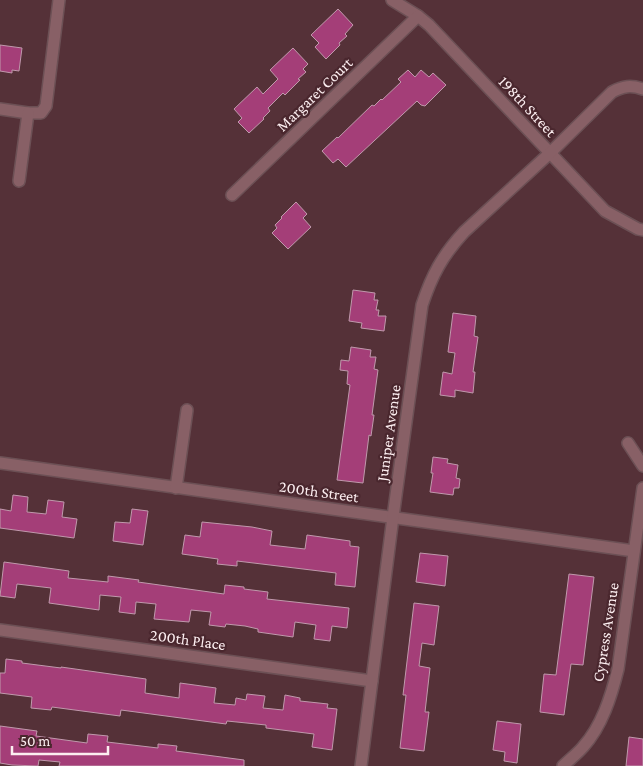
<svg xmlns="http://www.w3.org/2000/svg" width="643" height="766" viewBox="0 0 643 766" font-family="'Crimson Pro',serif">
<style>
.building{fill:#a43e78;stroke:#c099ac}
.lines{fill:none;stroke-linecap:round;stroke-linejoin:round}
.minor-casing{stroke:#6c5055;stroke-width:14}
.minor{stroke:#886066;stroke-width:11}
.labels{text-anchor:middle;stroke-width:4.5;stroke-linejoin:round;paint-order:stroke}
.street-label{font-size:16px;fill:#fceef0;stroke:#4a272e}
</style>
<rect width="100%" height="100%" fill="#553138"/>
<g class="building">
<polygon points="338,9 353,25 345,34 347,36 339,43 340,45 326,59 315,47 319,43 311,35"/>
<polygon points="0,45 22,48 19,71 12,70 12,73 0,71"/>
<polygon points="293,48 308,64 303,69 306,72 298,79 300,80 285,95 283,93 268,108 270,111 263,118 264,119 249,133 238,122 242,118 234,109 257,87 263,94 278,79 270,70"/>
<polygon points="408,70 415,77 421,70 429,77 433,73 446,85 425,106 421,105 417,101 346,167 338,159 333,163 322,151 337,137 338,138 372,105 374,106 381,99 382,100 401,82 398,79"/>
<polygon points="296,202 307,214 303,218 311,227 288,249 272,233 277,228 275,225 282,218 281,217"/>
<polygon points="353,290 375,293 374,300 378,300 376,310 379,310 378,316 386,316 384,331 361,328 362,323 349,321"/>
<polygon points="453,313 476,316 474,336 478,337 473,372 475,372 473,393 455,390 455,397 440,395 443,372 452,374 455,353 448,352"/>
<polygon points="351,347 371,350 370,357 376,357 374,369 378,370 372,415 374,415 371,436 369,435 363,483 337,480 350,385 347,384 348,371 340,370 341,360 349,361"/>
<polygon points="433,457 448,459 447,463 458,465 456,478 460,479 459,488 454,488 453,495 430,492 433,473 431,473"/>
<polygon points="13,495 28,497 27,512 46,514 48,500 64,502 62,517 77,519 74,538 0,528 0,509 11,511"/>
<polygon points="132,509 148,511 143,545 113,541 115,522 130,523"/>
<polygon points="202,522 252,527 272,531 270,545 305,549 307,535 350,541 350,546 359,547 355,587 335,585 336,573 237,561 237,566 217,564 218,559 182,554 185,535 200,537"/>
<polygon points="420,553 448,556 445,586 416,582"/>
<polygon points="4,562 69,571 68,578 108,582 108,576 139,580 138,582 224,594 225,585 244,587 244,589 268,592 267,599 349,608 347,628 332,626 330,641 314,639 316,625 295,622 293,637 258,632 258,629 245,626 226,624 225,627 209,625 211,612 191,610 189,622 154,619 156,604 136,602 135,614 119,612 121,597 100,595 99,610 49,603 51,588 17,584 15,598 0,596"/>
<polygon points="569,574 594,577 583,665 571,664 564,715 540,712 544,674 556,675"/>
<polygon points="414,603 439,606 434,645 422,643 419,666 430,668 425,712 429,712 424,751 400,748 406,695 403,695"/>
<polygon points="6,659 22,661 22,663 61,668 61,667 146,679 145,693 179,698 180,683 216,688 214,703 235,705 236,698 246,700 247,694 265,696 263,708 283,710 285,695 300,698 300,701 328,704 327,708 337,709 332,750 312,747 314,734 266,728 266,725 227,721 226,724 121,710 120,716 52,707 51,710 31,708 32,697 0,693 0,673 5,673"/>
<polygon points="497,721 521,724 517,763 504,761 505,752 493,750"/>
<polygon points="0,726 37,731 36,736 87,743 88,734 108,736 107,742 158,748 158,744 177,746 176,751 244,760 244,766 59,766 60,762 39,760 38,766 12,765 0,763"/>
<polygon points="629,737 643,739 643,766 626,766"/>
</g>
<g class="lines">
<g class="minor-casing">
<g id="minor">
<polyline points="392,0 418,16 429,25 605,211 638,229 643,230"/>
<polyline points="0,109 28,113 41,113 46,106 59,0"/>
<polyline points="19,181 28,113"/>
<polyline points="232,195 418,16"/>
<polyline points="628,443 643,466"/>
<polyline points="0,463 634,551"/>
<polyline points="176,488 187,410"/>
<polyline points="0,630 372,681"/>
<path d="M361 766 393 517 422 305C432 275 442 256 464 232L550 153 612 92C623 86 631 85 643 89"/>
<path d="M563 766C569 760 577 754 583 747 602 726 611 697 618 669L643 488"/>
</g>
</g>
<use href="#minor" class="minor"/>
</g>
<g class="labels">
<g class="street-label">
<text transform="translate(314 94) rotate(-44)" y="6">Margaret Court</text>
<text transform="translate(528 106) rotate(47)" y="6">198th Street</text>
<text transform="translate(388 433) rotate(-82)" y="6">Juniper Avenue</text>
<text transform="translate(319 491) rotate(8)" y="6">200th Street</text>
<text transform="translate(605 632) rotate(-81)" y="6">Cypress Avenue</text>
<text transform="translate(188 639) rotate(8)" y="6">200th Place</text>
</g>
</g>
<path d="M12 746v8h96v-8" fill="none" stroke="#fceef0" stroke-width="2.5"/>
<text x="20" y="746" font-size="15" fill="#fceef0" stroke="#4a272e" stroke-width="4" paint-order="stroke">50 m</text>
</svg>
